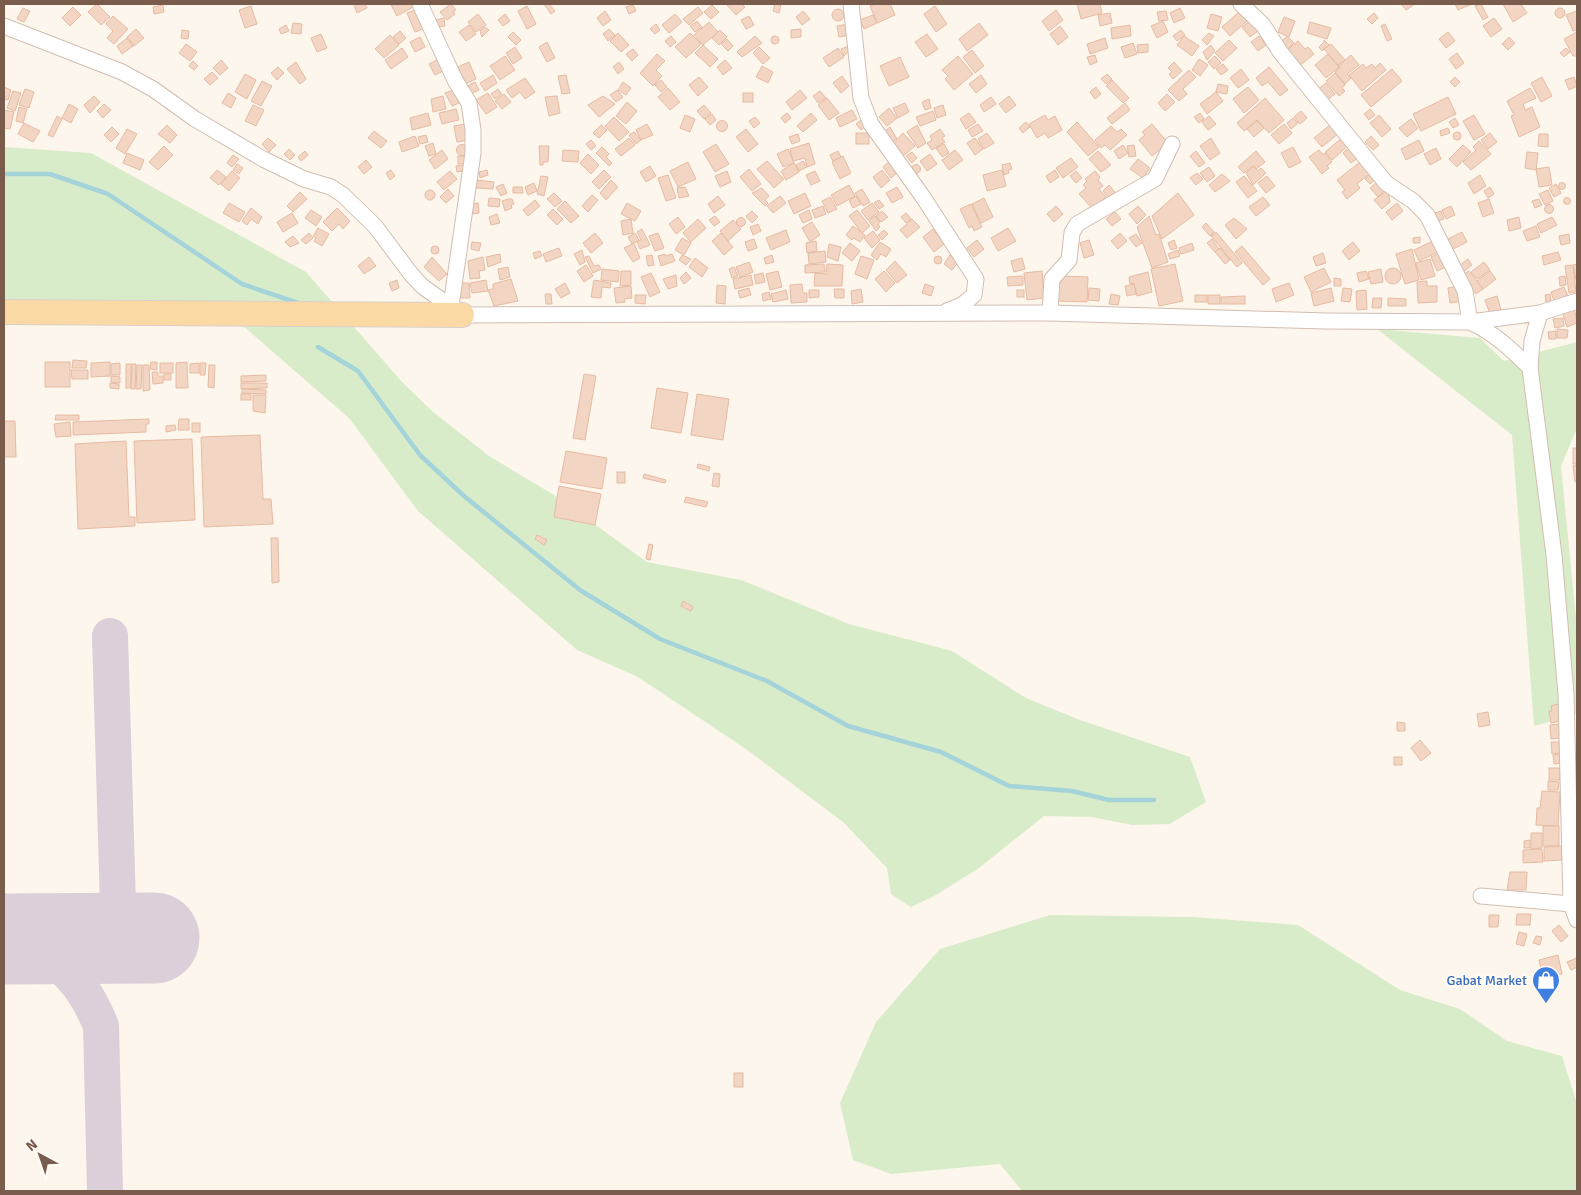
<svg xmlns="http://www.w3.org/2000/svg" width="1581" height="1195" viewBox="0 0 1581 1195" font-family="Signika,sans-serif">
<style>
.green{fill:#d8ecc9}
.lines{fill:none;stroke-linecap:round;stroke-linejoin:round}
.stream{stroke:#a5d3da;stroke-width:4.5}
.taxiway{stroke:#dbcfda;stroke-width:36}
.runway{stroke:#dbcfda;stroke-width:91}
.building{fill:#f3d5c3;stroke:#e6bba3}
.street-casing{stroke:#d1beb0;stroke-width:17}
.primary-casing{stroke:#dad1cd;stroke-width:26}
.street{stroke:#fff;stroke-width:15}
.primary{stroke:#fbd9a5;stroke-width:24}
.labels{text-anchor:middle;stroke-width:4.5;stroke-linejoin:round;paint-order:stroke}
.shop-label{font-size:14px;fill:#366cbe;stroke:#fffaf3;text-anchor:end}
</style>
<rect width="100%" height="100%" fill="#fdf6ec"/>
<g class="green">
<polygon points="4,147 91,153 306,272 402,382 432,411 489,456 554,495 647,562 741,580 849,624 952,651 1026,698 1080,720 1190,757 1206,802 1170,824 1132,825 1092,817 1044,816 979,868 936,895 911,907 891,894 887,868 843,822 746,749 638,677 577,650 418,511 349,418 242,325 4,323"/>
<polygon points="1377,329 1480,338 1504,361 1577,342 1577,428 1561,466 1577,628 1577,714 1534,726 1512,435"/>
<polygon points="1050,915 1193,917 1298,925 1400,990 1460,1009 1507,1041 1562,1056 1577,1104 1577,1191 1022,1191 1000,1164 891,1174 853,1160 840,1103 876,1022 940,949"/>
</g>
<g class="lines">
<g class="stream">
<polyline points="4,174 50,174 108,194 242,284 301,304"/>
<polyline points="318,347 358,371 420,455 464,496 580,590 660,639 767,681 848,726 941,752 1009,786 1072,791 1109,800 1154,800"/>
</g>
<g class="taxiway">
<polyline points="110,636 119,939"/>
<path d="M26 939C64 965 84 983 101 1026L105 1191"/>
</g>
<polyline class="runway" points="4,939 154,938"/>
</g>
<g class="building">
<polygon points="97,4 110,17 101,25 88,12"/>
<polygon points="357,4 365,4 367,8 357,13 354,5"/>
<polygon points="411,4 413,7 397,16 391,5"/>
<polygon points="451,4 456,10 453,11 455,14 447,20 440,12"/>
<polygon points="544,4 549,4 555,11 551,14"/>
<polygon points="726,4 742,4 745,7 736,15"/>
<polygon points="775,4 781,5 779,13 773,11"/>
<polygon points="876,4 890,4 895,15 877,23 870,6"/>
<polygon points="1077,4 1100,4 1102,13 1081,19"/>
<polygon points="1401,4 1415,4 1406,10"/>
<polygon points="1455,4 1472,4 1458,10"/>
<polygon points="1481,4 1488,17 1483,20 1475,6"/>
<polygon points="1503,4 1521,4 1527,13 1513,22"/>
<polygon points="163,5 164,12 154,14 153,7"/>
<polygon points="633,5 636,11 629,14 626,7"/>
<polygon points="712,5 719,12 711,19 704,12"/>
<polygon points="251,6 257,24 245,28 239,10"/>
<polygon points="527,6 536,24 527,29 518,11"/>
<polygon points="935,6 947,24 936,32 924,14"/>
<polygon points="73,7 81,15 70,26 62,18"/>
<polygon points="698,7 703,13 689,25 683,19"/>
<polygon points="23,8 30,11 24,22 17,19"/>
<polygon points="1180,8 1185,18 1174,23 1170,13"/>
<circle cx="1560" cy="13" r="5"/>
<polygon points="418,9 426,28 415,32 407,13"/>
<circle cx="838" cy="15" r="6"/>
<polygon points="1056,10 1063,20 1049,31 1042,21"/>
<polygon points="605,11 611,20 603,26 597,18"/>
<polygon points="803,11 810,19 802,25 796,17"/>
<polygon points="1166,11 1168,20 1159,21 1157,12"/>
<polygon points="1240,11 1248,20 1230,36 1222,27"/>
<polygon points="1577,11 1577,30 1573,31 1566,15"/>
<polygon points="1110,13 1112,23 1100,26 1098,15"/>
<polygon points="1374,13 1378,18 1372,24 1367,19"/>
<polygon points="478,14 486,25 476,32 468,22"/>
<polygon points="505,14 510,21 503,26 498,20"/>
<polygon points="675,14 682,22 669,33 662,25"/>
<polygon points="1211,14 1222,17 1218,31 1207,28"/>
<polygon points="873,15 877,23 864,29 860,20"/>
<polygon points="113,16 128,29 114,44 107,38 113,31 106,24"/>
<polygon points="749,16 754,25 746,29 741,20"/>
<polygon points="1284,17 1295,21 1289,37 1278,32"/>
<polygon points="444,18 445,26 437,27 436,20"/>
<polygon points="1494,18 1502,29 1491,37 1483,26"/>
<polygon points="697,21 702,27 695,32 690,26"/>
<polygon points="1163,21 1168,32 1157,38 1151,26"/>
<polygon points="1250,21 1258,31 1250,37 1242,27"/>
<polygon points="709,22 718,32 703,45 694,35"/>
<polygon points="1310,22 1331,28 1327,39 1307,33"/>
<polygon points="293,23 302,24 301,34 291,33"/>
<polygon points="979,23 988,35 967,51 959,39"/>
<polygon points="656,24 660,30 655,34 650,29"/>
<polygon points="848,24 850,35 839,37 837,26"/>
<polygon points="1385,24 1392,39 1387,41 1381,26"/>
<polygon points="286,25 289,31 281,34 279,29"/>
<polygon points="469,25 476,34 466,41 459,32"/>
<polygon points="1130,25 1131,36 1112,39 1111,28"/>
<polygon points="1060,26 1068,37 1058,45 1050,34"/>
<polygon points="485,27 489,30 482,37 480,31"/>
<polygon points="136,29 144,38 134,46 127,37"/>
<polygon points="609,29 615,35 608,41 603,34"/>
<polygon points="801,29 801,37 791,38 791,30"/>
<polygon points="182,30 189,31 188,39 181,38"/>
<polygon points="720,30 727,37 719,45 712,38"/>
<polygon points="1181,30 1185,35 1177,41 1173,36"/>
<polygon points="400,31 406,38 399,44 393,37"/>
<polygon points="513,32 521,40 516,45 508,37"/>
<polygon points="1448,32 1455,41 1446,48 1439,39"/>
<polygon points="1577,32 1577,56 1573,56 1564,39"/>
<polygon points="618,33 629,45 621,52 610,41"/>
<polygon points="690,33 701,44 686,58 675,47"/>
<polygon points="1209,33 1214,36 1207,45 1202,40"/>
<polygon points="321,34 327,48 317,52 311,38"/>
<polygon points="927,34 938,49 926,57 915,42"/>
<polygon points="390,35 399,45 384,58 375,49"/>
<circle cx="775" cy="40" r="4"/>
<polygon points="671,36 676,42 670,47 665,41"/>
<polygon points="755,36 762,43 742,57 737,52"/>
<polygon points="1184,36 1199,46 1192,56 1177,45"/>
<polygon points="1259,36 1266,45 1258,51 1251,42"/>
<polygon points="1287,36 1294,43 1286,51 1279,44"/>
<polygon points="420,37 425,47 415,52 410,42"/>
<polygon points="1509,37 1515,43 1508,50 1502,44"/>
<polygon points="127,38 133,46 122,54 117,46"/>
<polygon points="1105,38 1108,48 1090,54 1087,44"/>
<polygon points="727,39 733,46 728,51 721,44"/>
<polygon points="1229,40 1237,48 1223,61 1215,53"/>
<polygon points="1324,40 1329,45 1322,51 1319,47 1324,42"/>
<polygon points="1298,41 1305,49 1308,47 1314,54 1298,67 1285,52"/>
<polygon points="547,42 555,58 547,62 539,47"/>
<polygon points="1133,43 1137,54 1125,58 1121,47"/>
<polygon points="186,44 197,52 190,61 179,53"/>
<polygon points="1148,44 1148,52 1138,53 1137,45"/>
<polygon points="1331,44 1345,60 1338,65 1324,49"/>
<polygon points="703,45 718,59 710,67 695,53"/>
<polygon points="1211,45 1215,51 1207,60 1203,52"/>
<polygon points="849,46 850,50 844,56 841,49"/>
<polygon points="515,47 522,58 513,64 506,53"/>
<polygon points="759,47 770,58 763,64 753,53"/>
<polygon points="402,48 408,57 391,69 385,60"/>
<polygon points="838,48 844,57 829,67 823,58"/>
<polygon points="1566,48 1570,52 1564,57 1560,53"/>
<polygon points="633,49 638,55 632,61 626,54"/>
<polygon points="972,50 984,66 975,73 963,57"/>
<polygon points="1457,53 1464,63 1456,69 1449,59"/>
<polygon points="657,54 665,61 656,70 662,76 653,86 640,73"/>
<polygon points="1328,54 1339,67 1326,78 1315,65"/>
<polygon points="1095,55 1097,62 1090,65 1087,57"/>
<polygon points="1351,55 1359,65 1347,74 1351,78 1345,84 1335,72 1340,67 1338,66"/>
<polygon points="505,56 515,70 500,80 490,66"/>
<polygon points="958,56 973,74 954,90 945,79 948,76 942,70"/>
<polygon points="1215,56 1221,63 1214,69 1208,62"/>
<polygon points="900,57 909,77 889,86 880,66"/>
<polygon points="439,59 445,70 435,75 429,64"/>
<polygon points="1199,59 1208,65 1200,76 1192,70"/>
<polygon points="221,60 228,68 220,75 213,68"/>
<polygon points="725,60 732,68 723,75 717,67"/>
<polygon points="193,61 198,66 194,70 189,66"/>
<polygon points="296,62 306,79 300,84 287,69"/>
<polygon points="469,62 476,79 465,84 458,67"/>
<polygon points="619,62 624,69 618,74 613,67"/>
<polygon points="1174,62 1182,71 1173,79 1169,74 1172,72 1168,68"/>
<polygon points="1380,63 1386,70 1362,91 1349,75 1363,64 1366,68 1372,64 1375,68"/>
<polygon points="1223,64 1228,70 1221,75 1216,69"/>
<polygon points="762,66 773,72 768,83 756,77"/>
<polygon points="278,67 284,73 277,80 271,73"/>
<polygon points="1269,67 1288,90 1280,96 1268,82 1262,86 1256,78"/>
<polygon points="1241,69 1249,80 1238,88 1230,78"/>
<polygon points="1392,69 1402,81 1371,107 1361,95"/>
<polygon points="1189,70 1196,77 1183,89 1187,94 1179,101 1168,90"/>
<polygon points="212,72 218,78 210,85 204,79"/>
<polygon points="1335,73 1345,85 1342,88 1345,91 1339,96 1326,81"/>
<polygon points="245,74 256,80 247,99 235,92"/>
<polygon points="1107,74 1112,79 1106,84 1101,79"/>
<polygon points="493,75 497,83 485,91 480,83"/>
<polygon points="566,75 570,93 562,94 558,76"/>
<polygon points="981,75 987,84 976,93 969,84"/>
<polygon points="842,76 849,86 841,93 833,83"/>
<polygon points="699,77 708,87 698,96 689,85"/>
<polygon points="1455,77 1460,82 1455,87 1450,82"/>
<polygon points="1542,77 1552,96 1541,102 1531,83"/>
<polygon points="1574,77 1577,86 1569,90 1565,80"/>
<polygon points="525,78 535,92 525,99 520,92 512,98 506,90"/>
<polygon points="661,80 667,87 661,92 655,85"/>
<polygon points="1112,80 1129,98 1123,103 1106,86"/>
<polygon points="262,81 272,86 261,106 251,101"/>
<polygon points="475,82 479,90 470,94 467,86"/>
<polygon points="623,82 631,88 626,95 618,90"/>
<polygon points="1326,83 1335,94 1326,101 1317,90"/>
<polygon points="1218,84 1228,86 1227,94 1216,92"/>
<polygon points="4,87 11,90 8,100 5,99 4,101"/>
<polygon points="1096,87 1101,94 1095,99 1090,92"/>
<polygon points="1248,87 1259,100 1244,113 1233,99"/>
<polygon points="668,88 680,102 670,110 658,97"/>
<polygon points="1530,88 1536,98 1523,104 1525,110 1532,107 1540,127 1519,137 1511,116 1514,115 1507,101"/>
<polygon points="25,89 34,92 29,108 19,105"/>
<polygon points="498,89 502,94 495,99 491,94"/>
<polygon points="454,90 459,103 452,106 445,93"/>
<polygon points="617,90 623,97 616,102 610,95"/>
<polygon points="800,90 807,98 792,110 786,102"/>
<polygon points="13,91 21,93 15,111 7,108"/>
<polygon points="820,91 826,98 818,103 813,96"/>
<polygon points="1216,92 1223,101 1207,114 1200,104"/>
<polygon points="228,93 236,98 231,108 222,103"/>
<polygon points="488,93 497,107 486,114 476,100"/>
<rect x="743" y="93" width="10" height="9"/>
<polygon points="504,94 511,102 502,109 495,101"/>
<polygon points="1167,94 1175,102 1165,111 1158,103"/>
<polygon points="94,96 100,102 90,113 84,105"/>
<polygon points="443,96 446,109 433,112 431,99"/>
<polygon points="557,96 560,113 549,116 545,97"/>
<polygon points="603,96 615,104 599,117 588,105"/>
<polygon points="1009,96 1016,105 1006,113 999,104"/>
<polygon points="991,97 996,104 984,112 980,105"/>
<polygon points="1448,97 1456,114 1421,131 1413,114"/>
<polygon points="827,98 839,113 829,120 818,105"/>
<polygon points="1265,98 1284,120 1269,133 1257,120 1244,131 1237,123"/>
<polygon points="929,99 931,108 925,110 922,102"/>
<polygon points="627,102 637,111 626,124 616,116"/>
<polygon points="905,103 909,112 898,118 893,108"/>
<polygon points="1125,103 1130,110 1112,124 1107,118"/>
<polygon points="69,104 78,109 71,123 62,118"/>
<polygon points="104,104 111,110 103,118 97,111"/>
<polygon points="253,105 264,110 256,126 245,121"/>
<polygon points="704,105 711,113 704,119 697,111"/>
<polygon points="943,105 946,115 937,118 934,108"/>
<polygon points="19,107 27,109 23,123 16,121"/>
<polygon points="889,108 897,118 887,126 879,117"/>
<polygon points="456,109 459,120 442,124 439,113"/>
<polygon points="1370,109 1375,115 1369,120 1364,114"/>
<polygon points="4,110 14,112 10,129 4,128"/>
<polygon points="852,110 857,119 840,127 836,118"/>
<polygon points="933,111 936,120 920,126 916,117"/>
<polygon points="1301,111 1307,118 1300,124 1294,117"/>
<polygon points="428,113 431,125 412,130 410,118"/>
<polygon points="787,113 791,118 785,123 781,118"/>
<polygon points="811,113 817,120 803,132 797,126"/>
<polygon points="969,113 976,122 966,129 960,119"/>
<polygon points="1200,113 1204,119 1199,123 1194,117"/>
<polygon points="712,114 716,120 710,125 705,119"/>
<polygon points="685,115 695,119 690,132 680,128"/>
<polygon points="1045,115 1048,120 1055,116 1062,130 1048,138 1045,133 1037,138 1029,124"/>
<polygon points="1379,115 1391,129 1382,137 1370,123"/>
<polygon points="1474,115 1485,134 1474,140 1463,121"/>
<polygon points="57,116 62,119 53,137 48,135"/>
<polygon points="1209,116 1216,124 1208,130 1202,122"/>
<polygon points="614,117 629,132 619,141 605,126"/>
<polygon points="755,117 760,123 754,128 749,121"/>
<polygon points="1293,118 1298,123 1291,129 1287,123"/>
<polygon points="1455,118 1459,125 1453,128 1449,122"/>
<polygon points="862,119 867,125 861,130 856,124"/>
<polygon points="1411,119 1418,128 1407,137 1399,128"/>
<circle cx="722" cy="126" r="5.5"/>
<polygon points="1257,121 1264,128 1254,137 1247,129"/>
<polygon points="1026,122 1030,127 1023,133 1019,128"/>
<polygon points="1077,122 1099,147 1088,156 1067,132"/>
<polygon points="24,123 40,131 33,142 18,134"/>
<polygon points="465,124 468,140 457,142 454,126"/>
<polygon points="647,124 653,135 641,140 636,130"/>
<polygon points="978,124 983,131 972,137 968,130"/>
<polygon points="1152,124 1168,143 1152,156 1139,140 1145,135 1142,132"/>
<polygon points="1284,124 1292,133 1279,144 1271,135"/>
<polygon points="1331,124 1339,133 1322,147 1314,138"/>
<polygon points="167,125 177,135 170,143 158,134"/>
<polygon points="601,125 607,130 599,138 593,133"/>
<polygon points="917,125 926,143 918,148 907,132"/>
<polygon points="1111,126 1117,132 1121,129 1127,135 1110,150 1105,145 1101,148 1095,140"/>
<polygon points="112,127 119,134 111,142 104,135"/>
<polygon points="890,127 897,139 891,142 885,131"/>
<polygon points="1448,128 1450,133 1441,136 1440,131"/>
<polygon points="127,129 137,134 125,154 116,148"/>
<polygon points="746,129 758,144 748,152 736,137"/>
<polygon points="940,129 945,136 942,138 945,142 932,150 927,143 932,140 930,136"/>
<polygon points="374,131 387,141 381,148 368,138"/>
<circle cx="1457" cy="136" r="4"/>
<polygon points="634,132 641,140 636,144 629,135"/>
<rect x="856" y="133" width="13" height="11"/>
<polygon points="903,133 915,146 903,156 893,144"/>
<polygon points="987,133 994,143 984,149 978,139"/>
<polygon points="1490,133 1497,142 1488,149 1481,140"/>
<polygon points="798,134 800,141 792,144 789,137"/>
<polygon points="1539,134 1548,134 1548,147 1538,146"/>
<polygon points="426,135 428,142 420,144 418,137"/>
<polygon points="415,136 419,146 402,152 399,142"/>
<polygon points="1371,136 1379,145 1373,150 1365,142"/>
<polygon points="1343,137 1349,145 1332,160 1325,152"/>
<polygon points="268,138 276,145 269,152 262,144"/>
<polygon points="629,138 635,145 621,156 615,149"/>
<polygon points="975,138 983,149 975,155 967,143"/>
<polygon points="1211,138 1220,153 1210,160 1200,146"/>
<polygon points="591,140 596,146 591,150 586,144"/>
<polygon points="1419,140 1424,151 1406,160 1401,149"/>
<polygon points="1479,141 1491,154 1471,170 1463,162 1476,150 1473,147"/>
<polygon points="433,143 436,154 429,156 425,146"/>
<polygon points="809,143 815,164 807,167 805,158 793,161 790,149"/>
<polygon points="716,144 729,164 715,172 703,152"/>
<polygon points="944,144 949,153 942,157 936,148"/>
<circle cx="462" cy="150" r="5.5"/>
<polygon points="1123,145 1128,153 1119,159 1114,151"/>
<polygon points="1134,145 1136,156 1129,157 1127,146"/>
<polygon points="1352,145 1359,157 1351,163 1343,153"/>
<polygon points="1463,145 1471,152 1457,167 1449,159"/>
<polygon points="164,146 173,155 158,170 149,162"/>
<polygon points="539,146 549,146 548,162 543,162 543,165 540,165"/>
<polygon points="602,147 609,154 606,157 612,163 609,166 596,153"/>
<polygon points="1293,147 1301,162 1289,168 1281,153"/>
<polygon points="1436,148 1441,159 1430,165 1424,154"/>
<polygon points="289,149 295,155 290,160 284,154"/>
<polygon points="788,149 794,163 783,167 777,154"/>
<polygon points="442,150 448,159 435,169 429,160"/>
<polygon points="563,150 579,151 578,162 562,161"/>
<polygon points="955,150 963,160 949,170 942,160"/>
<polygon points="1319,150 1323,155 1325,153 1332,162 1327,166 1329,168 1322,174 1309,157"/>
<polygon points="305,151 308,155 301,161 298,157"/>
<polygon points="838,151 841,157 833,161 830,155"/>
<polygon points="1098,151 1111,165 1101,172 1089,159"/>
<polygon points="1196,151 1205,163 1199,167 1190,156"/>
<polygon points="1256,151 1265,162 1256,169 1253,166 1244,173 1238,167"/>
<polygon points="912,152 917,158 912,163 906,156"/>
<polygon points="1527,152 1538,153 1536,170 1525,168"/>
<polygon points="127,153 144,160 140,170 123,163"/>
<polygon points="588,154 599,165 591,174 580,163"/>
<polygon points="930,154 937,164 927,171 920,161"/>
<polygon points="233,155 239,159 232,167 227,163"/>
<polygon points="458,156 469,156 469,163 458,164"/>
<polygon points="843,156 851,173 840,179 832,162"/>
<polygon points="1071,158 1078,167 1063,178 1056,168"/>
<polygon points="1138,159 1150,168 1143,178 1130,169"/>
<polygon points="1364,159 1373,171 1357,184 1360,188 1347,199 1342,192 1345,190 1337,180"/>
<polygon points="366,160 372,167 364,174 358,167"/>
<polygon points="767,161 784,179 774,188 757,169"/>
<polygon points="803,161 807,167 799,171 796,165"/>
<polygon points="890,161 898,172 891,178 883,167"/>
<polygon points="688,162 696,179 678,187 670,171"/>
<polygon points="794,163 799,172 786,180 781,171"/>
<polygon points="1010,163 1012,169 1008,170 1009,173 1004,175 1002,165"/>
<polygon points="237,164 243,168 239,174 233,170"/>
<polygon points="467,164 468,170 457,172 456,166"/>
<circle cx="916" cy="169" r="4.5"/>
<polygon points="650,166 656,176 646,182 640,172"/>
<polygon points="1254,166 1258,171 1261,168 1266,173 1253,185 1246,173"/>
<polygon points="1209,167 1215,176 1207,182 1200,173"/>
<polygon points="1549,167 1552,185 1539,187 1536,169"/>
<polygon points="749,169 761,184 752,191 740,177"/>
<polygon points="217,170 226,177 219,185 210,178"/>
<polygon points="391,170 395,176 390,180 386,173"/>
<polygon points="487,170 488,175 480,178 479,172"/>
<polygon points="604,170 611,177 599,189 592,182"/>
<polygon points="882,170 890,180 881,188 873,177"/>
<polygon points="1002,170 1006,186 987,191 983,175"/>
<polygon points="1055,170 1059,177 1050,183 1046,176"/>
<polygon points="232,171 240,178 229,191 221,184"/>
<polygon points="450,171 457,179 444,190 437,182"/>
<polygon points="727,171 731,182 720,187 715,176"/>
<polygon points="815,171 820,181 811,185 806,175"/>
<polygon points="1076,171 1082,178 1076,183 1070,176"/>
<polygon points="1095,171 1100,177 1098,180 1103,186 1099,189 1106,197 1093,209 1079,194 1086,188 1083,185 1087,181 1085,179"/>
<polygon points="1373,172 1378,177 1370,184 1365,179"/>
<polygon points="1197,173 1203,179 1196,185 1190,178"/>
<polygon points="1222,174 1230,181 1215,192 1209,185"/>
<polygon points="668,175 676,198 666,201 658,178"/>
<polygon points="1480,175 1486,186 1474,194 1468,183"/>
<polygon points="541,176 548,177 544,196 537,194"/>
<polygon points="1244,176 1257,191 1248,198 1236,182"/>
<polygon points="1267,176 1275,186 1266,193 1258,183"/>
<polygon points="477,180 494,182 493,189 476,188"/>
<polygon points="611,180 618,187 606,200 600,193"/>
<polygon points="1379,180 1387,189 1378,197 1370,188"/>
<circle cx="1562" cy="186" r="3.5"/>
<polygon points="534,183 537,191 528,195 525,187"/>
<polygon points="503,184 507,193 501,196 496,187"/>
<polygon points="1556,184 1561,193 1554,197 1549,188"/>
<polygon points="849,185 855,196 837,206 831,195"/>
<polygon points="1109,185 1118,196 1112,202 1103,191"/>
<polygon points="513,187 522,187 523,193 513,193"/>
<polygon points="685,187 689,196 679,198 677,188"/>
<polygon points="897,187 903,197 892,203 886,193"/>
<polygon points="1490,187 1494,194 1488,198 1484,191"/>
<polygon points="762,188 769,196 765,200 768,203 765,206 752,193"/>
<polygon points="448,189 454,196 446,203 440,197"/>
<polygon points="862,189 870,202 863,206 855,193"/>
<polygon points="1388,190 1390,202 1382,209 1374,200"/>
<polygon points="1548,190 1553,201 1545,205 1539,194"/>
<circle cx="430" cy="195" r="5"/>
<polygon points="300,192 307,199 293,212 287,206"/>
<polygon points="554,193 562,201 555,207 547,199"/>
<polygon points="805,193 811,206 794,214 788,201"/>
<polygon points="1178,193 1194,215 1162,239 1152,216"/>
<polygon points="592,195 598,200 588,212 582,206"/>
<polygon points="718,196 725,205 714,213 708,204"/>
<polygon points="780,196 786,203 773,213 767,206"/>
<polygon points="856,196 861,204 853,208 849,201"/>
<polygon points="830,197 837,209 828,213 822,201"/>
<polygon points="1263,197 1270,205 1256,216 1249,207"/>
<circle cx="1567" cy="201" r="3.5"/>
<polygon points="489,198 500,199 499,207 488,206"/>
<polygon points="984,198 993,217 981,223 972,204"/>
<polygon points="508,199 512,199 514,204 511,205 512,208 505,211 502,201"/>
<polygon points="1489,199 1494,213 1483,217 1478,203"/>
<polygon points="1539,199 1542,205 1535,208 1532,201"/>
<polygon points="535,200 540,206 528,216 523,210"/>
<polygon points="879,200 884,206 879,209 874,203"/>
<polygon points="565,201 579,216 571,223 557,209"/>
<polygon points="229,203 245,212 239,222 223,213"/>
<polygon points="478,203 479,213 473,214 472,204"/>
<polygon points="627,203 641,211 635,221 621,214"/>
<polygon points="872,203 879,212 868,220 861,211"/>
<polygon points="1397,203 1403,211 1392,220 1386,212"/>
<polygon points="971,204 982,227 974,231 972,226 969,228 960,209"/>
<circle cx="1549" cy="209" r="4.5"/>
<polygon points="823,206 826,214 815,218 812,210"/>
<polygon points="1056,206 1063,214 1054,222 1047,214"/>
<polygon points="1138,206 1146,215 1137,224 1129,214"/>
<polygon points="1451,206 1455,215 1446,219 1442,210"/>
<polygon points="251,208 262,217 258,224 251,219 247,225 242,221"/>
<polygon points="337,208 350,221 343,229 339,224 332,231 323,222"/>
<polygon points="553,209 563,219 557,225 547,215"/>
<polygon points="311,210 322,217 316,226 305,218"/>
<polygon points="809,210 812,219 803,223 799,215"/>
<polygon points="857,210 870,226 862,233 849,216"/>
<polygon points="752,211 758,217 752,223 746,216"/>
<polygon points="882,211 888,217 881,222 876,216"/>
<polygon points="1441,211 1444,219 1438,221 1435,213"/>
<polygon points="1115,212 1121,219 1112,226 1106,219"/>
<polygon points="292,213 298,223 283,232 277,222"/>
<polygon points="906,213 911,219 906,223 901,217"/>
<polygon points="497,214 500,223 491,225 489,217"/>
<polygon points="715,216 720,222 714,226 709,220"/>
<polygon points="875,216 880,222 878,224 880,227 876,231 869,221"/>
<polygon points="1149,216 1156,235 1159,234 1168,262 1152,268 1137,227"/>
<polygon points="678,217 685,227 676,234 669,224"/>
<polygon points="1519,217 1521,228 1509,231 1507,220"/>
<polygon points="1552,217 1557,225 1541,233 1537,224"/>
<circle cx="741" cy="222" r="4.5"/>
<polygon points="1234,218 1247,229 1236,239 1225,225"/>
<polygon points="631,219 633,233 623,235 621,221"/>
<polygon points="698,219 706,228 691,242 683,233"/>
<polygon points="912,219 920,227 907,238 900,230"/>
<polygon points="733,220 741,229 728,241 720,231"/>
<polygon points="812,222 820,235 810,242 802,228"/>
<polygon points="1206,223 1214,232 1210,236 1202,227"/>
<polygon points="758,224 761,231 753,235 750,227"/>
<polygon points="853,226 865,235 860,242 854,238 852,240 846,235"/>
<polygon points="1536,226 1540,237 1527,241 1523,231"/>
<polygon points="318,228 329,234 322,246 314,241 316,238 313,236"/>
<polygon points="1008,228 1016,241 998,251 991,238"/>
<polygon points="642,229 650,245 640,249 637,242 641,240 637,232"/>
<polygon points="933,229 944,244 934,252 923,237"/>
<polygon points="786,230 790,242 771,250 766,238"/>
<polygon points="884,230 888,234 882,240 878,235"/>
<polygon points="873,231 880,240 872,248 864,238"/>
<polygon points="1216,232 1242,263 1237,267 1211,236"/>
<polygon points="1462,232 1467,242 1451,250 1446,240"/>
<polygon points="309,233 313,238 306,244 301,240"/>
<polygon points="595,233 603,243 591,253 583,243"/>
<polygon points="635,233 639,240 632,244 628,237"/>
<polygon points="658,233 664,248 655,251 649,236"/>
<polygon points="721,233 733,247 724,255 712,241"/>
<polygon points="1120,233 1127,241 1118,249 1111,241"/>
<polygon points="1136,234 1142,243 1136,247 1129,238"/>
<polygon points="1569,234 1570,243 1561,245 1559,236"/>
<polygon points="293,236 299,243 290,247 285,242"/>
<polygon points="1420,237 1420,243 1413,243 1413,238"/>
<polygon points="682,238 691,243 684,255 675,250"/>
<polygon points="754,239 757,248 748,251 745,242"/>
<polygon points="1212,239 1219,249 1215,252 1207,243"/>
<polygon points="977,240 984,249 974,257 967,248"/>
<polygon points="1089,240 1094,255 1084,258 1080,243"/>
<polygon points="1174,240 1177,248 1171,250 1168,243"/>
<polygon points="816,241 817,251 807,253 806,243"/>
<polygon points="1433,241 1438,252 1419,261 1414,250"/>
<polygon points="472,242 481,243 479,251 471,249"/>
<polygon points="880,242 891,249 886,257 881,254 877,260 871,255"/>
<polygon points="1353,242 1360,251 1349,260 1342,251"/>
<polygon points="634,243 640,258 633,262 624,248"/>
<polygon points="850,243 860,251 852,261 842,253"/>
<polygon points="1192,243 1194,250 1181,254 1179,248"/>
<polygon points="829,244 841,247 838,261 827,257"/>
<circle cx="435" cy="250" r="4"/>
<polygon points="1242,246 1270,279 1263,285 1235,252"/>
<polygon points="559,248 562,256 546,262 543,254"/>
<polygon points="1220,248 1230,260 1225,264 1215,252"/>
<polygon points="1412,249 1419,280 1405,284 1396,254"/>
<polygon points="582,250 585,262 580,265 574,254"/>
<polygon points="1178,250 1180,256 1170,259 1168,254"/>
<polygon points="540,251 542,256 535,259 533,253"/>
<polygon points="825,251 826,262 809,264 808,253"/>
<polygon points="1558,252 1561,260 1544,265 1542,256"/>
<polygon points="1323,253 1326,263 1316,266 1313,257"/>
<polygon points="1440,253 1446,267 1437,271 1431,257"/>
<polygon points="500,254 501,262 488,267 486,257"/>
<polygon points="665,254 666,256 672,254 675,261 661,266 658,256"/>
<polygon points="652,255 654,265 648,266 646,256"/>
<polygon points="682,255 691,259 686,265 679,260"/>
<polygon points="772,255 774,262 766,264 764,258"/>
<polygon points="950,255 959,261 952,270 944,264"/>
<circle cx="938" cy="260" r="4"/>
<polygon points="589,256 594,266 599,265 601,269 593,273 585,257"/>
<polygon points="861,256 874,260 867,279 855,274"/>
<polygon points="369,257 376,266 364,274 358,266"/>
<polygon points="432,257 447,274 439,281 424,267"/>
<polygon points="483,257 485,270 479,271 480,278 470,279 468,261"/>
<polygon points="695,258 708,268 702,277 689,267"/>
<polygon points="1022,258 1025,269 1014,272 1011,261"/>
<polygon points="1430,259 1435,276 1421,280 1416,263"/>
<polygon points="1468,259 1472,265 1463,272 1459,266"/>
<polygon points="895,261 907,275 897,283 886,270"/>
<polygon points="749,262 753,272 740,277 736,267"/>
<polygon points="1484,262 1490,270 1477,279 1471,272"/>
<polygon points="824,264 825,272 805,273 805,265"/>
<polygon points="827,264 843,265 842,286 814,286 815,273 826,274"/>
<polygon points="1175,264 1183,301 1159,306 1151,269"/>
<polygon points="1577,264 1577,285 1573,265"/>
<polygon points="586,265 593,276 584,282 577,271"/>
<polygon points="1573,265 1576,292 1569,293 1565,266"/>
<polygon points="508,267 510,277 500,280 498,269"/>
<polygon points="734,267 738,276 732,278 729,269"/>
<polygon points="1324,268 1331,282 1311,292 1304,277"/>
<circle cx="1393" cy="276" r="8"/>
<polygon points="602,269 619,271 618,282 601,280"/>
<polygon points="1381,269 1383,282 1371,284 1368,272"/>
<polygon points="621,271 631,271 631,285 620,286"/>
<polygon points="778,271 782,287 770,290 766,274"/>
<polygon points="884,271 895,283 886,292 875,279"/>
<polygon points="1042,271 1044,298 1027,300 1024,273"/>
<polygon points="1366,271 1369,279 1359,282 1357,273"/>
<polygon points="1469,271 1483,289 1476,294 1462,275"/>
<polygon points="1490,271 1496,279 1483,289 1477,281"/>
<polygon points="686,272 691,278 684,284 680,278"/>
<polygon points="1148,272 1152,292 1137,296 1134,283 1130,284 1129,277"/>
<polygon points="651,273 660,292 650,297 641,277"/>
<polygon points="763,273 765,282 756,284 754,275"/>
<polygon points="676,275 677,286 668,289 663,279"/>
<polygon points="751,275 753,285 735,289 733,279"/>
<polygon points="1023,276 1023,285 1008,286 1007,277"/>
<polygon points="1060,276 1088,277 1087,302 1057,301"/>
<polygon points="1565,276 1566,285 1560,286 1559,277"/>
<polygon points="1334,278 1341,279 1341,286 1334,286"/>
<polygon points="511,279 518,301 494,306 488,290 493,289 493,284"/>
<polygon points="397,280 399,288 392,291 389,283"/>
<polygon points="486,280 488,291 472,293 470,283"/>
<polygon points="594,280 611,283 610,288 602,287 601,298 591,297"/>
<polygon points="1427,281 1427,286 1437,286 1437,302 1418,303 1417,282"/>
<polygon points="460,283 469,283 470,298 460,298"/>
<polygon points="565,283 570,293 561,298 555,289"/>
<polygon points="1289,283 1294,295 1276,302 1272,289"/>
<polygon points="802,284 803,293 807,293 807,302 791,303 790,285"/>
<polygon points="925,284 934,287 931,296 922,293"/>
<polygon points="1134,284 1136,294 1127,296 1125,286"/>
<polygon points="717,285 726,286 725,304 716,303"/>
<polygon points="631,286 632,298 624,299 625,302 616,303 614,288"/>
<polygon points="1459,286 1461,301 1450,303 1448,288"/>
<polygon points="1564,287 1568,296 1554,301 1551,292"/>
<polygon points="749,288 751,295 740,298 738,291"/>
<polygon points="1089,288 1100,289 1099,301 1088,300"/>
<polygon points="1331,288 1334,301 1314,306 1311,293"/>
<polygon points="1343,288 1352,289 1350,302 1341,301"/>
<polygon points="834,289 844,289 844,298 835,298"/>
<polygon points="861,289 863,302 852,304 851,291"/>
<polygon points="786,290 788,299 773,302 771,294"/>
<polygon points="809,290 819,290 819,297 809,298"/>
<rect x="1017" y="290" width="7" height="7"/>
<polygon points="1366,290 1367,309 1357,310 1356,291"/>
<polygon points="769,292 771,299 763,301 762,294"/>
<polygon points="545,294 551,294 552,304 546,304"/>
<polygon points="1111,294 1120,296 1118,305 1109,304"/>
<polygon points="1550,294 1551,301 1546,302 1545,295"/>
<polygon points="635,295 646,295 645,304 635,303"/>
<rect x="1195" y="295" width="12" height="7"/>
<rect x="1208" y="295" width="12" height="9"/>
<polygon points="1245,296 1245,304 1221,304 1221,297"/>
<polygon points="1497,296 1501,310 1490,314 1485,300"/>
<polygon points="1373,298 1382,298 1381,308 1372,308"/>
<polygon points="1388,298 1406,299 1406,306 1388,306"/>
<polygon points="1574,307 1577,323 1567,327 1562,311"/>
<polygon points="1563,318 1564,326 1555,328 1553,319"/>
<polygon points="1557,329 1568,330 1567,338 1557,338"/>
<polygon points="1556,331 1556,339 1549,339 1548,332"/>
<polygon points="73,360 87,361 86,368 72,368"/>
<rect x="45" y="362" width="25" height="25"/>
<polygon points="110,362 110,376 91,377 91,363"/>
<polygon points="151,362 157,362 157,370 150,369"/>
<polygon points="187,362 188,388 176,388 176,363"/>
<polygon points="120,363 120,375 111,375 111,364"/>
<rect x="160" y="363" width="13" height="10"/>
<polygon points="199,363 199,373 190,373 190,364"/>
<polygon points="200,363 206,363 205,375 200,375"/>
<rect x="126" y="364" width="5" height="24"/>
<polygon points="132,364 136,364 135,389 131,389"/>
<polygon points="137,365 142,365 141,389 136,389"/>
<polygon points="143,365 149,365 150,390 143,391"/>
<polygon points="209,365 215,365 214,388 208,387"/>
<polygon points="71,370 88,370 88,379 72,379"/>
<polygon points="152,372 158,372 158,376 163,376 163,383 153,384"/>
<rect x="164" y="374" width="7" height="6"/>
<polygon points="584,374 596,376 585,440 573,438"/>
<polygon points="266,375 266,381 241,382 241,376"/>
<polygon points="111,376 120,377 120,383 111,382"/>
<polygon points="110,383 119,384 119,389 110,388"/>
<polygon points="241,383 267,383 267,388 241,389"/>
<polygon points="657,388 688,393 681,433 651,428"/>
<polygon points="242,389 266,390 266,394 242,393"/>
<rect x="241" y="394" width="10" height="6"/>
<polygon points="697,394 729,399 723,440 691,435"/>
<polygon points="253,395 266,395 265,413 253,411"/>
<polygon points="56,415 79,415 79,420 55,420"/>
<polygon points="149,419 149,424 146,424 146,432 73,435 73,422"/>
<polygon points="179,419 189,419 189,430 178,430"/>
<polygon points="4,421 15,421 16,457 4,457"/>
<polygon points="70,422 71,436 56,437 54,424"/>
<rect x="192" y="423" width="8" height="9"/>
<polygon points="175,425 176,430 166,432 166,426"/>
<polygon points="260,435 263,499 271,499 273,524 204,527 201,437"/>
<polygon points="192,439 195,520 137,523 134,441"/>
<polygon points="126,441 129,517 135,517 135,526 78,529 75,444"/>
<rect x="1573" y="448" width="4" height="16"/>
<polygon points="566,451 607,458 602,489 560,482"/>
<polygon points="698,464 710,467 709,471 697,468"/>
<polygon points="1577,465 1577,482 1575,482 1573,466"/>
<rect x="617" y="472" width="8" height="11"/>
<polygon points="714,473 720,474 719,487 712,486"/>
<polygon points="644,474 666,480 665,483 643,478"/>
<polygon points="559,486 601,494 595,525 554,517"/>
<polygon points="686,497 708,502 706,507 684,502"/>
<polygon points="537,535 547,540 544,545 535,539"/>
<polygon points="271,538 278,538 279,582 272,583"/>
<polygon points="649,544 653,545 650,560 646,559"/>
<polygon points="683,601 693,607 691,611 681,606"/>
<polygon points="1558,704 1561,721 1551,723 1549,711 1552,711 1551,706"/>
<polygon points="1488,712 1490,725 1479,727 1477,714"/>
<polygon points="1397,722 1405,723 1405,731 1397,731"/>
<polygon points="1561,724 1561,738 1551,739 1550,725"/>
<polygon points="1420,740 1431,753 1421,761 1411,748"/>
<polygon points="1551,742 1559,742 1560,753 1552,754"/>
<polygon points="1562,754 1562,763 1554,764 1553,755"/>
<rect x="1394" y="757" width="8" height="8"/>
<rect x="1549" y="768" width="11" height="12"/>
<polygon points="1548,781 1559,782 1558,790 1548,790"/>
<polygon points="1542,791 1560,792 1558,826 1536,825 1537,808 1540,808"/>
<rect x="1543" y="826" width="16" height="20"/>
<polygon points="1531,833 1542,833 1542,848 1531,849"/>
<polygon points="1530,840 1530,848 1524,848 1524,841"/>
<polygon points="1562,846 1562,860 1544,861 1544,847"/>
<polygon points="1542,849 1543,862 1523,863 1523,850"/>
<polygon points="1510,872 1527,872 1526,890 1507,890"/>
<polygon points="1517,914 1531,914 1530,925 1516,925"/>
<polygon points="1489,915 1499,915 1498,927 1489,927"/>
<polygon points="1559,925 1568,936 1561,942 1552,931"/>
<polygon points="1519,932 1527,934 1524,946 1516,944"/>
<polygon points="1536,936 1542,937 1540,945 1533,943"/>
<polygon points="1558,955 1562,974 1543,978 1539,960"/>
<polygon points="1577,958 1577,967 1571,970 1567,962"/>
<rect x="734" y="1073" width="9" height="14"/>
</g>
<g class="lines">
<g class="street-casing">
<g id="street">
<polyline points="420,4 455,80 469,103 473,130 473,153 451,306"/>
<polyline points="851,4 861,98 871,124 923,197 976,279 974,295 962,305 947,311"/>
<polyline points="1241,4 1263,25 1281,53 1386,183 1413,201 1427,215 1465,291 1470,322 1540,313 1577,301"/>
<path d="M4 26 122 72 153 89 195 119 263 159 304 179 331 187 343 195 375 226 411 274 422 286 462 315 1050 313 1326 321 1470 322C1494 333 1511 349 1530 368"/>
<polyline points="1050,313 1052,279 1069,260 1072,233 1077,224 1155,179 1172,144"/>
<polyline points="1540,313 1532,341 1530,368 1554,555 1566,694 1571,904 1577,920"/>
<polyline points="1481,896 1571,904"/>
</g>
</g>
<g class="primary-casing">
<polyline id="primary" points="4,312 462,315"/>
</g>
<use href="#street" class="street"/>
<use href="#primary" class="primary"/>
</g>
<defs>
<g id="shop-pin" transform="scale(1.4375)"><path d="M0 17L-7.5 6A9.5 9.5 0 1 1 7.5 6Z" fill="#3f7fe0" stroke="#fffaf3"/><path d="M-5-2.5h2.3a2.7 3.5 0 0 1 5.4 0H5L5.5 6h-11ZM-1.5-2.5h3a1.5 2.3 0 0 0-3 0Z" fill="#fff"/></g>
</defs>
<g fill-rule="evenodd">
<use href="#shop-pin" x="1546" y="980"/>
</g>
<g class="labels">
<g class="shop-label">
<text x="1527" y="985">Gabat Market</text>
</g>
</g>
<rect width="1581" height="1195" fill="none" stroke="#7a5c4d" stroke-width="10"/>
<g transform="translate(40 1155) rotate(320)" stroke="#fffaf3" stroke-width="4" paint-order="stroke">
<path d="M0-4L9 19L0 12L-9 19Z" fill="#7a5c4d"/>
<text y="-8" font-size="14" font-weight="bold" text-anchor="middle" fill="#7a5c4d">N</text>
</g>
</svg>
